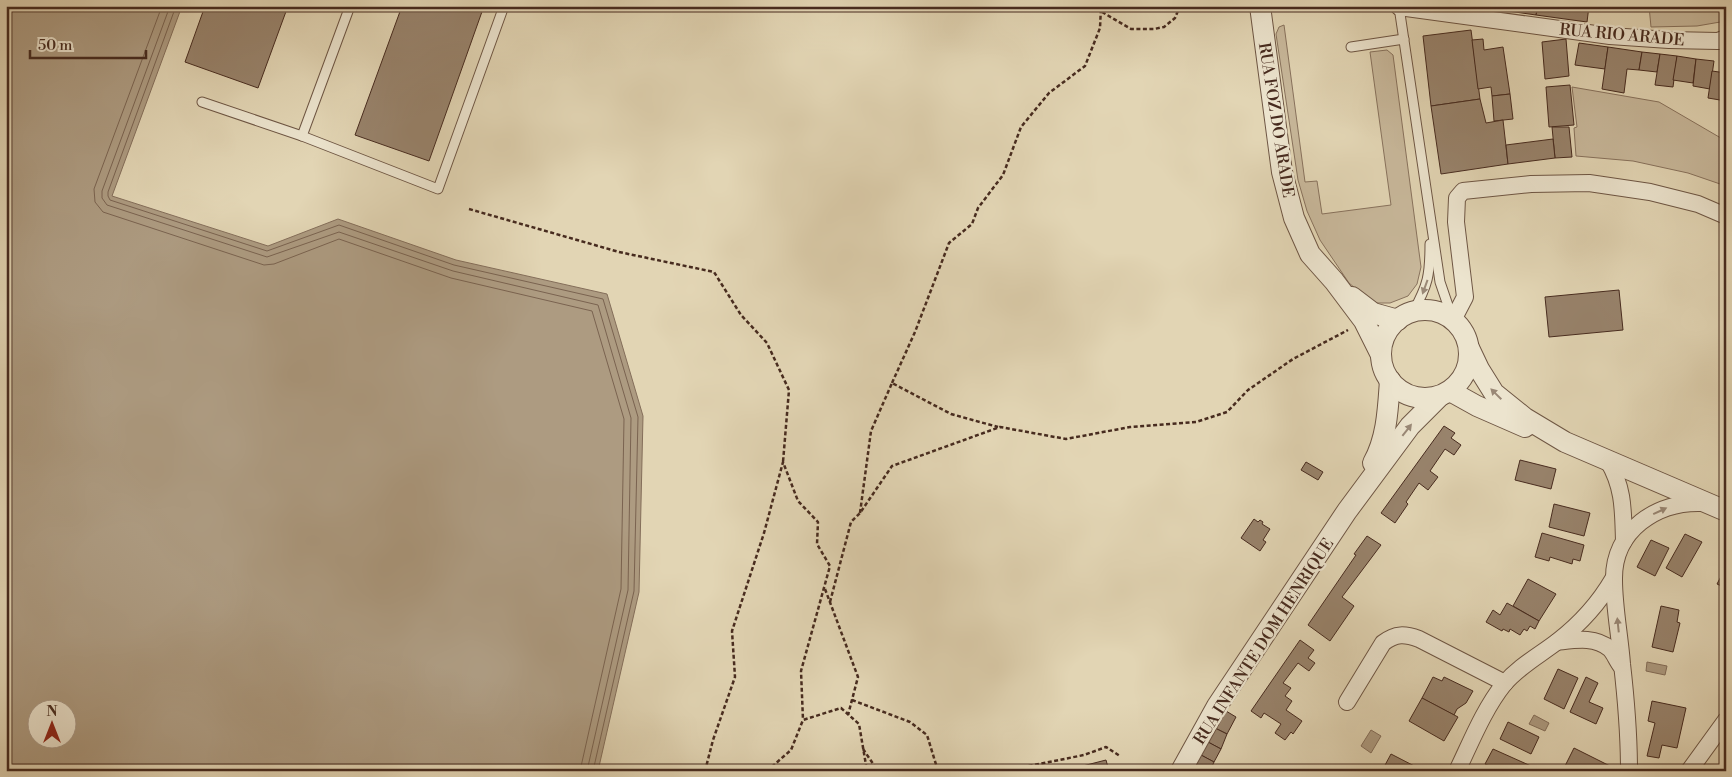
<svg xmlns="http://www.w3.org/2000/svg" width="1732" height="777" viewBox="0 0 1732 777" font-family="'Libre Bodoni',serif">
<style>
.green{fill:#c8b89b;stroke:#88725d}
.water{fill:#ad9b81;stroke:#846e5a;fill-rule:evenodd}
.lines{fill:none;stroke-linecap:round;stroke-linejoin:round}
.shore{stroke:#7a6350;stroke-width:1}
.building{fill:#98836c;stroke:#472b1f}
.service-casing{stroke:#6e5644;stroke-width:11}
.minor-casing{stroke:#6e5644;stroke-width:18}
.tertiary-casing{stroke:#6e5644;stroke-width:22}
.path{stroke:#472b1f;stroke-width:2.5;stroke-dasharray:4 2.5;stroke-linecap:butt}
.service{stroke:#ece4ce;stroke-width:9}
.minor{stroke:#ece4ce;stroke-width:16}
.tertiary{stroke:#ece4ce;stroke-width:20}
.oneway{fill:#9a8876}
.labels{text-anchor:middle;stroke-width:4.5;stroke-linejoin:round;paint-order:stroke}
.street-label{font-size:16px;fill:#472b1f;stroke:#ece4ce}
</style>
<rect width="100%" height="100%" fill="#e2d5b4"/>
<filter id="stains"><feTurbulence type="fractalNoise" baseFrequency=".004" numOctaves="4"/><feColorMatrix values="0 0 0 0 .2 0 0 0 0 .09 0 0 0 0 .02 0 0 0 .5 -.17"/></filter>
<radialGradient id="worn" r=".72"><stop offset=".6" stop-color="#630" stop-opacity="0"/><stop offset="1" stop-color="#630" stop-opacity=".3"/></radialGradient>
<g class="green">
<polygon points="1649,6 1726,6 1726,21 1697,26 1651,27"/>
<polygon points="1284,25 1305,182 1317,181 1322,214 1391,205 1370,52 1387,50 1393,55 1421,267 1417,284 1408,296 1390,303 1377,303 1361,293 1349,283 1320,240 1307,211 1298,180 1276,34 1279,27"/>
<polygon points="1572,87 1659,102 1726,141 1726,186 1688,173 1633,161 1576,156 1574,128 1577,127"/>
</g>
<g class="water">
<path d="M6 6H182L112 196 268 246 338 219 456 260 607 294 643 416 639 592 598 771H6ZM38 710H68V740H38Z"/>
<polygon points="1647,662 1667,666 1665,675 1646,671"/>
<polygon points="1534,715 1549,723 1545,731 1529,724"/>
<polygon points="1371,730 1381,736 1371,753 1361,746"/>
</g>
<g class="lines">
<g class="shore">
<polyline points="162,6 94,189 95,202 103,212 264,265 274,264 339,239 451,278 592,311 624,419 621,589 580,771"/>
<polyline points="170,6 102,191 102,198 107,205 267,257 339,232 453,271 598,305 631,418 628,590 587,771"/>
<polyline points="176,6 108,192 108,196 110,200 267,251 339,225 454,265 603,299 638,417 634,591 593,771"/>
</g>
</g>
<g class="building">
<polygon points="205,6 288,6 258,88 185,62"/>
<polygon points="402,6 484,6 429,161 355,135"/>
<polygon points="1501,6 1538,6 1536,15 1501,10"/>
<polygon points="1538,6 1589,6 1587,22 1536,15"/>
<polygon points="1471,30 1480,99 1431,106 1423,36"/>
<polygon points="1483,39 1484,50 1503,47 1510,94 1492,96 1491,87 1478,89 1472,40"/>
<polygon points="1566,39 1569,76 1545,79 1542,42"/>
<polygon points="1579,43 1608,47 1605,69 1575,65"/>
<polygon points="1608,47 1642,52 1639,70 1627,69 1624,93 1602,89"/>
<polygon points="1642,52 1660,54 1657,72 1639,70"/>
<polygon points="1660,54 1677,56 1673,87 1655,85"/>
<polygon points="1677,56 1696,59 1693,83 1673,80"/>
<polygon points="1696,59 1714,61 1710,89 1693,86"/>
<polygon points="1712,71 1726,73 1726,101 1708,98"/>
<polygon points="1570,85 1574,125 1549,127 1546,87"/>
<polygon points="1510,94 1513,119 1494,121 1492,96"/>
<polygon points="1480,99 1486,123 1503,120 1508,164 1441,174 1431,106"/>
<polygon points="1552,127 1569,127 1572,157 1555,158"/>
<polygon points="1553,139 1555,158 1508,164 1506,145"/>
<polygon points="1619,290 1623,330 1549,337 1545,297"/>
<polygon points="1444,426 1455,433 1451,438 1461,445 1454,455 1445,449 1430,471 1438,477 1428,490 1419,483 1406,502 1408,504 1395,523 1381,513"/>
<polygon points="1520,460 1556,469 1551,489 1515,480"/>
<polygon points="1306,462 1323,472 1318,480 1301,470"/>
<polygon points="1554,504 1590,513 1584,536 1549,527"/>
<polygon points="1254,519 1258,522 1260,520 1263,522 1262,524 1270,529 1263,540 1266,542 1260,551 1241,538"/>
<polygon points="1542,533 1584,545 1580,561 1573,559 1572,564 1550,557 1549,561 1535,557"/>
<polygon points="1685,534 1702,542 1682,577 1666,568"/>
<polygon points="1367,536 1381,545 1342,597 1354,606 1330,641 1308,625 1356,555 1354,554"/>
<polygon points="1651,540 1669,548 1655,576 1637,567"/>
<polygon points="1726,567 1726,588 1717,584"/>
<polygon points="1528,579 1556,594 1539,621 1513,606"/>
<polygon points="1507,603 1539,621 1535,629 1530,626 1527,631 1524,629 1520,635 1510,629 1509,632 1503,629 1502,631 1486,622 1493,610 1500,615"/>
<polygon points="1661,606 1679,610 1677,622 1680,623 1673,652 1652,647"/>
<polygon points="1300,640 1314,650 1308,658 1315,663 1309,671 1298,663 1283,683 1291,688 1285,696 1292,701 1286,710 1302,721 1293,734 1291,732 1285,740 1275,733 1281,724 1264,713 1261,718 1251,711"/>
<polygon points="1558,669 1578,678 1564,709 1544,699"/>
<polygon points="1433,677 1442,681 1444,677 1473,691 1466,703 1457,709 1454,715 1422,698"/>
<polygon points="1586,677 1598,683 1589,702 1603,708 1596,724 1570,712"/>
<polygon points="1422,698 1458,717 1444,741 1409,721"/>
<polygon points="1652,701 1686,708 1677,748 1662,745 1659,758 1647,756 1655,723 1648,721"/>
<polygon points="1226,711 1236,717 1227,734 1215,728"/>
<polygon points="1508,722 1539,737 1531,754 1500,739"/>
<polygon points="1215,728 1227,734 1221,749 1208,742"/>
<polygon points="1208,742 1221,749 1214,762 1201,755"/>
<polygon points="1574,748 1610,766 1607,771 1563,770"/>
<polygon points="1493,749 1531,766 1529,771 1500,771 1485,764"/>
<polygon points="1391,754 1424,771 1392,771 1384,767"/>
<polygon points="1201,755 1214,762 1210,771 1201,771 1193,768"/>
<polygon points="1106,760 1109,771 1063,771"/>
</g>
<g class="lines">
<g class="service-casing">
<g id="service">
<polyline points="1399,7 1440,282 1453,320"/>
<polyline points="1351,47 1404,39"/>
<polyline points="202,102 302,136 438,189 504,6"/>
<polyline points="302,136 350,6"/>
<path d="M1413 312C1428 285 1430 275 1430 244"/>
</g>
</g>
<g class="minor-casing">
<g id="minor">
<polyline points="1399,7 1610,36 1669,40 1718,41 1726,38"/>
<polyline points="1453,320 1465,297 1456,222 1457,198 1463,191 1531,184 1589,183 1650,192 1698,204 1726,216"/>
<path d="M1608 461C1624 488 1623 511 1624 541"/>
<path d="M1557 642C1575 640 1595 636 1610 649 1614 653 1617 661 1621 666"/>
<path d="M1347 702 1383 643C1396 633 1405 634 1419 639L1505 683"/>
<path d="M1457 771C1471 742 1484 709 1504 684 1519 666 1540 655 1558 641 1580 624 1599 603 1613 579"/>
<path d="M1629 771C1629 735 1626 699 1622 664 1620 637 1614 607 1614 580 1613 530 1657 501 1703 503"/>
<polyline points="1689,771 1726,720"/>
</g>
</g>
<g class="tertiary-casing">
<g id="tertiary">
<polyline points="1260,6 1282,172 1294,218 1310,254 1334,281 1364,321 1381,355"/>
<polyline points="1352,297 1373,313 1398,320"/>
<circle cx="1425" cy="354" r="44"/>
<polyline points="1469,348 1479,369 1494,393 1525,418 1565,442 1726,511"/>
<polyline points="1450,391 1477,406 1525,427"/>
<path d="M1373 463C1387 438 1388 409 1390 380"/>
<polyline points="1181,771 1217,706 1347,511 1410,426 1440,396"/>
</g>
</g>
<g class="path">
<polyline points="1725,6 1726,6"/>
<polyline points="1102,12 1131,29 1154,29 1164,27 1175,18 1180,6"/>
<polyline points="469,209 619,252 714,272 741,315 767,343 789,390 783,462"/>
<polyline points="892,383 915,332 949,243 972,224 978,208 1003,175 1021,127 1049,93 1085,66 1100,28 1101,6"/>
<polyline points="860,513 871,431 892,383 951,414 998,427"/>
<polyline points="825,589 858,677 848,715"/>
<polyline points="830,602 851,522 860,513 892,466 1000,427 1066,439 1130,427 1196,422 1227,412 1248,390 1293,359 1348,330"/>
<polyline points="852,700 910,722 927,735 938,771"/>
<polyline points="863,749 878,771"/>
<polyline points="705,771 713,740 735,677 732,631 764,533 783,462 798,501 818,522 817,544 830,566 801,671 803,720"/>
<polyline points="767,771 791,750 803,720 841,708 859,724 867,771"/>
<polyline points="990,771 1019,768 1084,755 1106,747 1120,756"/>
</g>
<use href="#service" class="service"/>
<use href="#minor" class="minor"/>
<use href="#tertiary" class="tertiary"/>
</g>
<defs><path id="oneway-solid" d="M-6-.8H1V-3.2L6.5 0L1 3.2V.8H-6Z" transform="scale(1.25)"/></defs>
<g class="oneway">
<use href="#oneway-solid" transform="translate(1425 287) rotate(110)"/>
<use href="#oneway-solid" transform="translate(1496 394) rotate(-135)"/>
<use href="#oneway-solid" transform="translate(1407 430) rotate(-52)"/>
<use href="#oneway-solid" transform="translate(1660 511) rotate(-25)"/>
<use href="#oneway-solid" transform="translate(1618 625) rotate(-96)"/>
</g>
<g class="labels">
<g class="street-label">
<text transform="translate(1622 34) rotate(5)" y="6">RUA RIO ARADE</text>
<text transform="translate(1277 120) rotate(81)" y="6">RUA FOZ DO ARADE</text>
<text transform="translate(1263 641) rotate(-57)" y="6">RUA INFANTE DOM HENRIQUE</text>
</g>
</g>
<rect width="1732" height="777" fill="none" stroke="#e2d5b4" stroke-width="25"/>
<rect x="8" y="8" width="1717" height="762" fill="none" stroke="#472b1f" stroke-width="2.5"/>
<rect x="12" y="12" width="1707" height="752" fill="none" stroke="#472b1f"/>
<g transform="translate(52 724)"><circle r="24" fill="#ece4ce" stroke="#aa9a88"/>
<path d="M0-4L9 19L0 12L-9 19Z" fill="#8f2418"/>
<text y="-8" font-size="14" font-weight="bold" text-anchor="middle" fill="#472b1f">N</text>
</g>
<path d="M30 50v8h116v-8" fill="none" stroke="#472b1f" stroke-width="2.5"/>
<text x="38" y="50" font-size="15" fill="#472b1f" stroke="#ece4ce" stroke-width="4" paint-order="stroke">50 m</text>
<rect width="100%" height="100%" filter="url(#stains)"/>
<rect width="100%" height="100%" fill="url(#worn)"/>
</svg>
